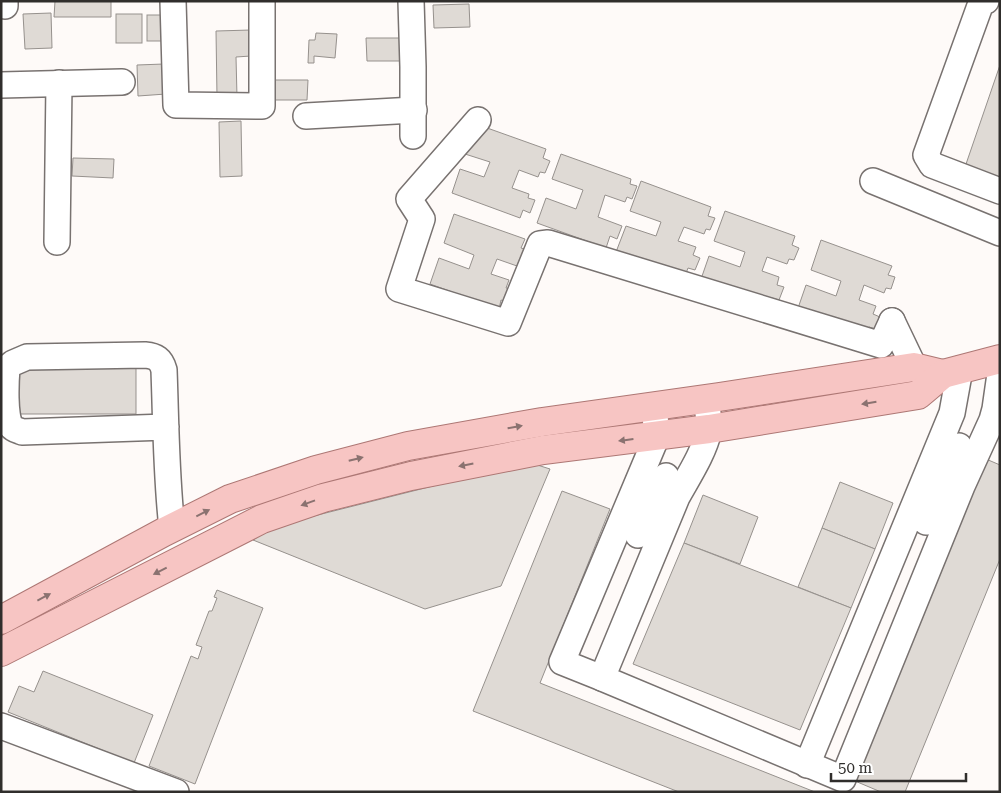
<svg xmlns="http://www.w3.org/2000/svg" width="1001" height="793" viewBox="0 0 1001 793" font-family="'Roboto Serif',serif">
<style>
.building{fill:#dfdad5;stroke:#96918d}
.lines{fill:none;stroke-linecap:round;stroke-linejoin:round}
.minor-casing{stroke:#787270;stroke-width:28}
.major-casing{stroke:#ad7774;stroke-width:30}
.minor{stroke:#fff;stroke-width:25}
.major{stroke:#f7c5c3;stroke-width:28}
.oneway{fill:#8a7270}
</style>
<rect width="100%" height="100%" fill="#fefaf8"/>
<g class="building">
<polygon points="55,1 111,1 111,17 54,17"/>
<polygon points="469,4 470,27 434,28 433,5"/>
<polygon points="51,13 52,48 25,49 23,14"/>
<rect x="116" y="14" width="26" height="29"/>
<rect x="147" y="15" width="20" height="26"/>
<polygon points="251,30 251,56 236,57 237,97 217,97 216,31"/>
<polygon points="316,33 337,34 335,58 314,56 314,63 308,63 309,40 315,40"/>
<polygon points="366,38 406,38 407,61 367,61"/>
<polygon points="164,64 166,94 138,96 137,65"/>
<polygon points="1000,65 1000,178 965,167"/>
<polygon points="275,80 308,80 307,100 275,100"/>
<polygon points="241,121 242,176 220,177 219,122"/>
<polygon points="476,124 546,149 543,158 550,161 545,173 540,172 538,177 519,170 512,188 529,194 528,198 535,200 530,213 523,210 520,218 452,193 460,169 484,177 490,162 465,154"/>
<polygon points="561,154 631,179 630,184 637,186 632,199 627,197 625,202 605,195 598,217 622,226 617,239 610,236 606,248 537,223 546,198 576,209 583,190 552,179"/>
<polygon points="73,158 114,159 113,178 72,176"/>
<polygon points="641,181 711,207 708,216 715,218 710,230 706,229 704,234 684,227 678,241 696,247 693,255 700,258 695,270 688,268 685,276 616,252 626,226 656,236 661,222 630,211"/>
<polygon points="725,211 795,236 792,245 799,248 794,260 789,259 787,264 767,257 762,271 779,277 777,285 784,287 779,300 772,298 769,306 700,282 709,256 740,267 745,252 714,241"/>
<polygon points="454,214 525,239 521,248 528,250 524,263 519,261 517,266 497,259 491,274 509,280 506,288 513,290 509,303 501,300 499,309 430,284 439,258 469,269 474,255 444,243"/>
<polygon points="821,240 892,266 888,275 895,277 891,289 886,288 884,293 864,285 859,300 876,306 873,314 880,317 876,329 869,327 865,335 797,311 806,285 836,296 841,281 811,270"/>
<polygon points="15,365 136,366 136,414 15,414"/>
<polygon points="986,459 1000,465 1000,559 905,792 881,792 855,781"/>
<polygon points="528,462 550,469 501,586 425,609 253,540 274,526"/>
<polygon points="840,482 893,503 875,549 822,528"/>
<polygon points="562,491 610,509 540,683 815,792 679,792 473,711"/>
<polygon points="703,495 758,517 740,564 684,543"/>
<polygon points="822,528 875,549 851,608 798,587"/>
<polygon points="684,543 851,608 800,730 633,664"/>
<polygon points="217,590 263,608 195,784 149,766 191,656 198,659 202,647 196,645 209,611 212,611 217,598 214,597"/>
<polygon points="43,671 153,715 134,763 8,712 19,686 34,692"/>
</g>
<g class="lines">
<g class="minor-casing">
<g id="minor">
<polyline points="5,1 5,6"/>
<polyline points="173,1 176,105 262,106 262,1"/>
<polyline points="411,1 413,67 413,136"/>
<polyline points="986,1 981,3 926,155 932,165 1000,191"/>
<polyline points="1,85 122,82"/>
<polyline points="306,116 414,110"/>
<polyline points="478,120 409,199 422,219 399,289 508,323 540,244 548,243 881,345 892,321"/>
<polyline points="873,181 1000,233"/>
<polyline points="57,242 59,83"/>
<polyline points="892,321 914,367"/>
<path d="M706 399C707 408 710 422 709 430 704 453 688 477 677 497L602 678 843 779 962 486 992 420 995 409 1000 374"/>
<path d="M166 427 22 432C18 430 14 430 11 426 4 417 6 380 7 368L13 363 27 357 145 355C156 356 161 359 164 370 166 423 166 476 172 528"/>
<polyline points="926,522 959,446"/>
<polyline points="638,535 666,476"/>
<polyline points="602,678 562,662 657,436 654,406"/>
<polyline points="1,726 176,792"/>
<polyline points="807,765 952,413 960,369"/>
</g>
</g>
<g class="major-casing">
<g id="major">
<polyline points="1,620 164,532 230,499 316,470 408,446 542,422 719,397 914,367 943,374"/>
<polyline points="1,652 262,519 323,498 411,476 543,450 709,429 918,395 943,374 1000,359"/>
</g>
</g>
<use href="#minor" class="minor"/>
<use href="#major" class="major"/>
</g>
<defs><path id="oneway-solid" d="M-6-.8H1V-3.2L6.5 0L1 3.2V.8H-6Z" transform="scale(1.25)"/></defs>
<g class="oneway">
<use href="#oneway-solid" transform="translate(869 403) rotate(171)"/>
<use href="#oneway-solid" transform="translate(515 427) rotate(-10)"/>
<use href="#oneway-solid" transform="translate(626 440) rotate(173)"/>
<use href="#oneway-solid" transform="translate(356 459) rotate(-14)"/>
<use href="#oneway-solid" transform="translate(466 465) rotate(169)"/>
<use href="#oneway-solid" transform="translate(308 503) rotate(160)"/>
<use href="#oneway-solid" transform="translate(203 513) rotate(-27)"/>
<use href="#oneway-solid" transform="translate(160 571) rotate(153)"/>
<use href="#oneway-solid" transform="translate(44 597) rotate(-28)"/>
</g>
<rect width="1001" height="793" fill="none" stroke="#302e2c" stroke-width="5"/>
<path d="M831 773v8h135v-8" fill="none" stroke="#302e2c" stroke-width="2.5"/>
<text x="838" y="773" font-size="15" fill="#302e2c" stroke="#ffffff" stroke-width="4" paint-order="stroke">50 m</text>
</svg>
